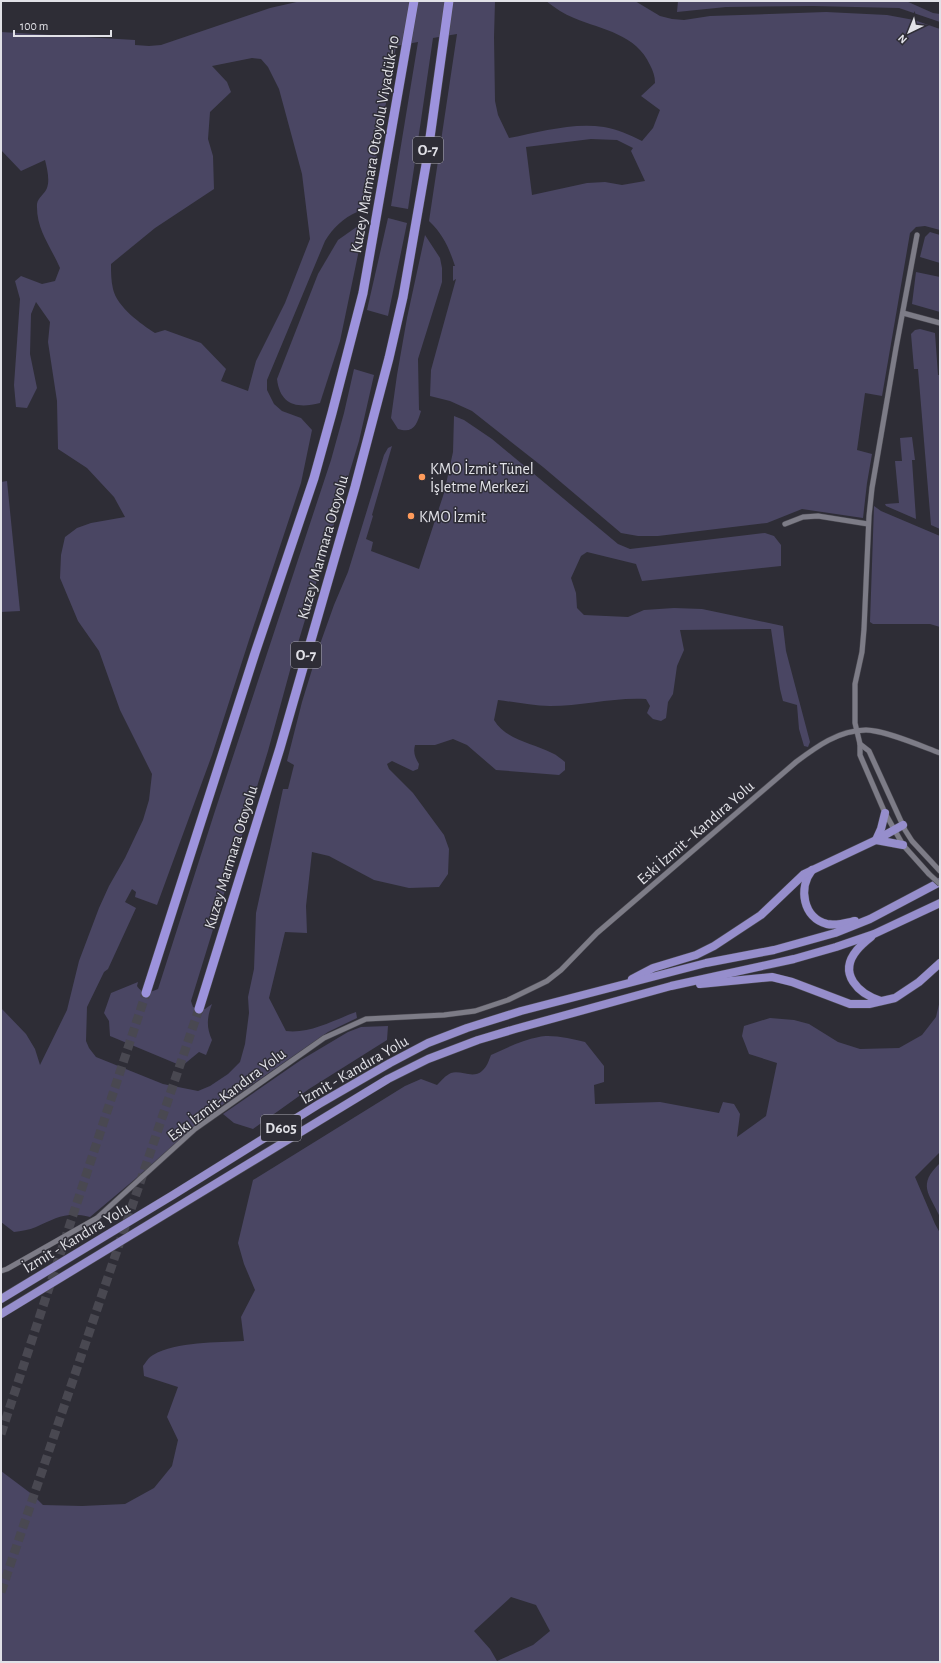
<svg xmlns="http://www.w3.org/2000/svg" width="941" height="1663" viewBox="0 0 941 1663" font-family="'Alegreya Sans',sans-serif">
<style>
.green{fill:#4a4663;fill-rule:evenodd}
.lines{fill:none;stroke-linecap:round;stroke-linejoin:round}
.motorway-tunnel{stroke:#494851;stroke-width:9;stroke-dasharray:9 4.5;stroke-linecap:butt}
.minor-casing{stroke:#4b4a52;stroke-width:6}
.trunk-casing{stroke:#4b4a52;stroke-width:9}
.motorway-casing{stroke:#4b4a52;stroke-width:10}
.minor{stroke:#7d7c87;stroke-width:5}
.trunk{stroke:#968ecc;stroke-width:8}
.motorway{stroke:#9d93dd;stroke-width:9}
.minor-bridge-casing{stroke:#4b4a52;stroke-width:6;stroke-linecap:butt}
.minor-bridge{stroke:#7d7c87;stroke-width:5}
.poi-dot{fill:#ff9b5b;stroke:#2e2d36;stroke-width:1.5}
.labels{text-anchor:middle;stroke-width:3;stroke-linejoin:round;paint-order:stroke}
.shield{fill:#2e2d36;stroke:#ababb2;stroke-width:1}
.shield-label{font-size:15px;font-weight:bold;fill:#e1e1e7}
.street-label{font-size:16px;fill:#e1e1e7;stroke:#2e2d36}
.poi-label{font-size:16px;fill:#e1e1e7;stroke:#2e2d36;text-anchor:start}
</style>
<rect width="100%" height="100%" fill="#2e2d36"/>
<g class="green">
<path d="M301 1H495L494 37 495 101 498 115 509 138C540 132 573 122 604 127 617 129 630 135 642 141L653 128 660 110 641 96 655 83C655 76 653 71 650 65 636 34 603 30 574 18 564 14 555 8 546 1H635L660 16 672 19 684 20 710 16 826 12 887 15 914 20 940 29V230L925 226 916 227 910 233 882 396 865 393 857 450 872 454 867 483 863 518 802 509 767 523 658 536H638L621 533 543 467 472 411 450 401 430 396 431 370 456 279 453 281V266H455C449 248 443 234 429 221L457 34 433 38 408 209 391 206 418 42 396 46 368 206 358 209 357 212C343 218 333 228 325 241L267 380V390L274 404 282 411 301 418 312 430 301 483 249 640 212 755 157 905 135 897 136 892 132 889 125 902 136 908 108 969 104 972 87 1007 86 1041 89 1048 96 1057 163 1084 198 1091 210 1086 228 1074 240 1062 245 1044 249 1013 248 997 254 969 256 913 283 789H288L294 765 287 761 302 702 319 647 334 605 348 572 384 455 388 448 392 446 372 515 373 516 366 539 373 542 371 551 419 569 444 493 453 452 454 416 464 420 492 439 618 544 630 549 765 533 774 536 781 545V566L642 581 636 564 587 552 581 556 571 578 576 593 577 608 584 615 628 617 644 610 674 608 702 609 783 626 786 651 810 742 808 747 804 746 799 729 797 705 783 701 780 689 771 629 680 630 684 650 677 666 673 694 668 702 666 718 661 721 653 719 647 713 650 706 646 699C614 697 582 706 550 706 533 706 515 702 498 700L494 720C506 740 532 743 552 753 557 755 561 759 565 762V770L559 775 496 770 467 745 453 739 435 745H415C413 753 415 757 419 764L418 769 413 771 392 761 387 764 389 769 413 793 444 835 449 849 448 874 439 887 409 888 374 880 329 856 312 852 306 906 307 933 285 932 269 998 286 1031C310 1034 334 1020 356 1012L357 1018 328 1032 205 1117 134 1180 90 1217C67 1211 56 1218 36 1227 29 1230 21 1231 14 1232L1 1222V1008L26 1034 35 1049 40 1065 67 1010 79 961 99 908 109 886 125 858 143 820 149 800 152 774 120 710 99 651 78 621 60 578 61 555 65 537 77 528 91 523 125 517 114 497 87 468 58 449 57 401 48 342 50 322 36 302 31 314 30 354 37 388 27 408 16 407 14 385 20 299 15 281 21 276 42 284 55 281 60 268C50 245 36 230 37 204 38 197 45 194 47 188 50 180 47 168 45 160L21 171 1 150V32L135 40V45L149 46 161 45 270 8ZM252 58 261 59 268 67 279 89 302 174 310 239 285 303 256 361 248 391 221 381 226 369 201 343 165 330 155 333C141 324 117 307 113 289 111 281 111 272 111 264L155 228 214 189 213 156 208 139 210 112 231 92 227 82 212 66ZM591 139 617 140 633 148 631 151 645 181 622 185 605 182 587 183 532 195 526 147Z"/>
<polygon points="678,1 906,1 933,13 940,14 940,22 899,8 813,6 726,7 677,12"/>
<polygon points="388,218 407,223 388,316 367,310"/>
<path d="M365 221 340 341 320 403C297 409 280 405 277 379L318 274 338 240Z"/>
<polygon points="930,232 940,235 940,263 920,257 925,237"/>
<path d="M425 235 440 258 442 268V282L418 359 419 410 421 411C417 424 414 434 398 429L391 418 397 375 407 318Z"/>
<polygon points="916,272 940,277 940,312 912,304"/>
<polygon points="920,329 935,333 938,375 940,375 940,529 931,525 918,369 914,369 911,334 915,330"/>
<path d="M354 369 374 375 359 441 292 663 268 751 191 1001 193 1007 199 1009H205L212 1004C207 1017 206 1027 212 1040L206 1055 199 1052 182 1066 110 1036 109 1021 104 1013 111 993 138 982 137 986C142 994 149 993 158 989L214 814 331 460 344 413Z"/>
<polygon points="912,437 915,460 912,460 916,519 886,506 885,504 899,503 895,461 902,461 900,438"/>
<polygon points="7,481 20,611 1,612 1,482"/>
<polygon points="874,506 881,511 940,536 940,627 930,624 873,624 870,622"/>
<path d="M940 1000V1152L915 1177 935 1224 940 1233V1662H1V1471L33 1495 43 1505 82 1506 125 1504 154 1488 172 1466 178 1440 167 1417 178 1387 144 1376 143 1366C146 1362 149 1357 153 1355 177 1341 217 1343 244 1341L241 1317 255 1290 244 1264 238 1243 253 1180 405 1086 421 1079 437 1085C441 1081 446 1075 451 1073 461 1070 473 1079 482 1071 487 1067 489 1060 491 1055 507 1048 522 1040 539 1037 551 1034 572 1039 585 1042L604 1066V1082L594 1085 595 1104 660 1102 719 1113 723 1102 734 1104 740 1114 737 1137 766 1116 777 1063 749 1054 742 1036 744 1026 770 1018 794 1020 809 1024 838 1042 860 1049 899 1048 922 1035 936 1017ZM511 1597 536 1605 550 1631 533 1645 497 1661 490 1649 474 1631Z"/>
<polygon points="388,1026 387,1040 309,1089 253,1129 234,1123 223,1114 301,1060 348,1032 361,1027"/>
<path d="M940 1163V1217C929 1193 917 1185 940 1163Z"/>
</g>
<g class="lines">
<g class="motorway-tunnel">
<polyline points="1,1434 146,993"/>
<polyline points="1,1592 199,1009"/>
</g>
<g class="minor-casing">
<g id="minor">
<polyline points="917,235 896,348 872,488 869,516 864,629 862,652 855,684 855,723 860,744 860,755 885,813 903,845 929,874"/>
<polyline points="903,313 940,323"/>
<polyline points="785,524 803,517 818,516 868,524"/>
<polyline points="860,744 869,751 905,830 912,841 940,871"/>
<path d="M1 1271 7 1269 97 1218 195 1129 324 1038 366 1019 444 1015 475 1011 508 1000 547 981 561 970 597 933 796 762C816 747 839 730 866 730 884 730 921 746 940 753"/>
</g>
</g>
<g class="trunk-casing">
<g id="trunk">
<polyline points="885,813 881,829 876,840 903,845"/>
<path d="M812 870C798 888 803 918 827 924 836 926 846 923 855 921"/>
<path d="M871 937C866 941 861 945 857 950 837 974 859 994 881 1001"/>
<polyline points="632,979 653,968 696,955 714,946 761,915 804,874 876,840 903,825"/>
<polyline points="700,984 772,977 792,982 850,1004 869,1004 895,998 919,982 940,963"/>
<polyline points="1,1299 173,1195 319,1104 390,1063 428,1043 467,1028 521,1011 706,963 774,950 835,933 870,919 940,882"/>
<polyline points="1,1314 388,1079 428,1059 478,1040 515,1029 671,986 794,959 836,947 874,934 940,903"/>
</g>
</g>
<g class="motorway-casing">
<g id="motorway">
<polyline points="146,993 255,653 314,478 332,413 363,293 414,1"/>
<polyline points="199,1009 280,748 355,487 389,358 403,297 427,159 449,1"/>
</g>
</g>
<use href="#minor" class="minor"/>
<use href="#trunk" class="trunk"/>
<use href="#motorway" class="motorway"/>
<g class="minor-bridge-casing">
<polyline id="minor-bridge" points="929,874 940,884"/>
</g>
<use href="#minor-bridge" class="minor-bridge"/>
</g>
<g class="poi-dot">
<circle cx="422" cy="477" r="4"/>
<circle cx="411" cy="516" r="4"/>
</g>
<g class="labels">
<g class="shield">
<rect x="413" y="137" width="30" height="26" rx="3"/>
<rect x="291" y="642" width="30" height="26" rx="3"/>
<rect x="261" y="1115" width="40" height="26" rx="3"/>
</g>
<g class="shield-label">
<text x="428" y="155">O-7</text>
<text x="306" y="660">O-7</text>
<text x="281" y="1133">D605</text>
</g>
<g class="street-label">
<text transform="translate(374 144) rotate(-80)" y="6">Kuzey Marmara Otoyolu Viyadük-10</text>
<text transform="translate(322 547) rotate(-74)" y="6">Kuzey Marmara Otoyolu</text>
<text transform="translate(695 832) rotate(-41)" y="6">Eski İzmit - Kandıra Yolu</text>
<text transform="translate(230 857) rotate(-73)" y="6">Kuzey Marmara Otoyolu</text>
<text transform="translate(354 1069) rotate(-30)" y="6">İzmit - Kandıra Yolu</text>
<text transform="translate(226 1094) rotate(-37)" y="6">Eskı İzmit-Kandıra Yolu</text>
<text transform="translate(76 1237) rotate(-31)" y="6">İzmit - Kandıra Yolu</text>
</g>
<g class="poi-label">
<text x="430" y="474">KMO İzmit Tünel<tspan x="430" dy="18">İşletme Merkezi</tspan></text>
<text x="419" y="522">KMO İzmit</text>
</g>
</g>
<rect width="941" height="1663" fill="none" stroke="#e1e1e7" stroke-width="4"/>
<g transform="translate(909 32) rotate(223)" stroke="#2e2d36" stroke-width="3" paint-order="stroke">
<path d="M0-3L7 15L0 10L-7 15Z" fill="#e1e1e7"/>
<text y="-6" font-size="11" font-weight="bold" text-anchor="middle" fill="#e1e1e7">N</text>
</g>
<path d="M14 30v6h97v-6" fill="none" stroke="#e1e1e7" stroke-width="2"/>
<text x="20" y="30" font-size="12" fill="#e1e1e7" stroke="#2e2d36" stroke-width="3" paint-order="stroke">100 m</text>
</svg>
